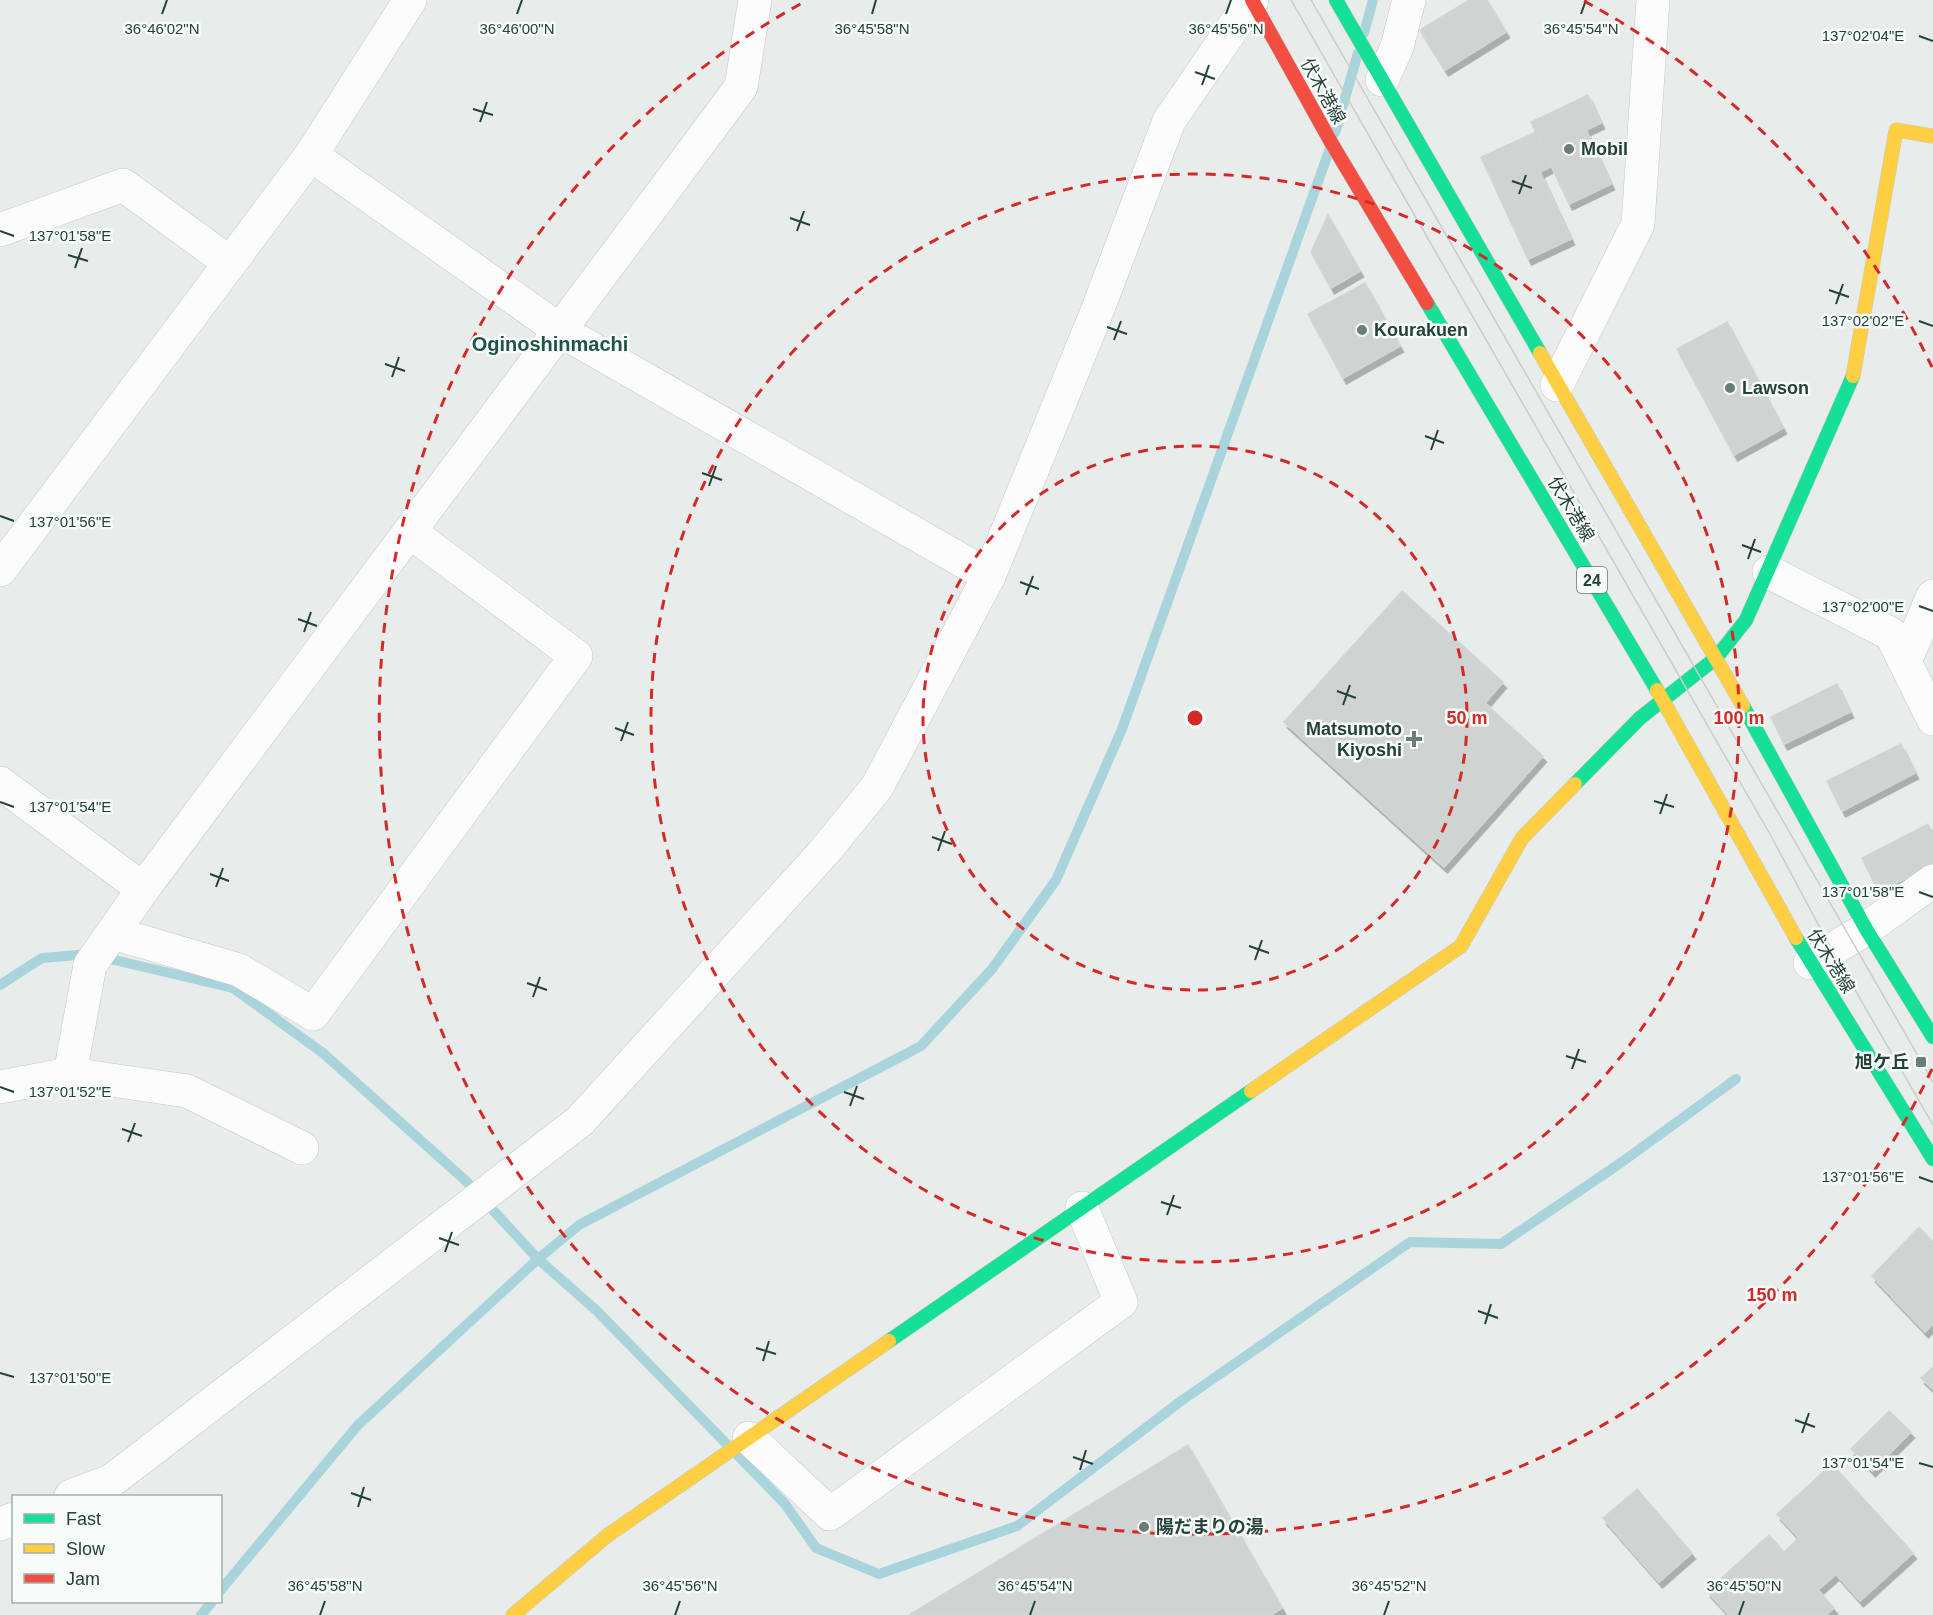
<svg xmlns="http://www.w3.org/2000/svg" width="1933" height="1615" viewBox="0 0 1933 1615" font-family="Arial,'Noto Sans JP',sans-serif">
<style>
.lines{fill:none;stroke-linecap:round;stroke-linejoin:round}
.stream{stroke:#a9d4db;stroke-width:10}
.building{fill:#cfd4d2;stroke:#d1d6d4;stroke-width:1.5;filter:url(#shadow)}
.street-casing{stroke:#c5cac8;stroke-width:34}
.fast-casing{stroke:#c3cbc8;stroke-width:15}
.slow-casing{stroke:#c3cbc8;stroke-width:15}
.jam-casing{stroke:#c3cbc8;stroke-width:15}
.street{stroke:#fcfcfc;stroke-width:33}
.fast{stroke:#16e098;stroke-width:14}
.slow{stroke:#ffcf43;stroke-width:14}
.jam{stroke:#f24e42;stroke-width:14}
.tram{stroke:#c9cdcc;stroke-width:1.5}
.ticks{fill:none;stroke:#24423a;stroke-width:2}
.ring{fill:none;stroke:#d62828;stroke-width:3;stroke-dasharray:10 8}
.poi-dot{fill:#697e78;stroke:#f7fbf9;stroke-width:2}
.labels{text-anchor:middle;stroke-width:5;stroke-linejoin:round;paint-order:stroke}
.shield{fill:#f7fbf9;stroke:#637a73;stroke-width:1.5}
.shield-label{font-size:16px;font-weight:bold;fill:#24423a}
.street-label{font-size:18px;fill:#24423a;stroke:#f7fbf9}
.poi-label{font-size:18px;font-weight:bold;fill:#24423a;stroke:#f7fbf9;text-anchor:start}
.neighbourhood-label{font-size:20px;font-weight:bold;fill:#1f5548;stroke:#f7fbf9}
.ticks-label{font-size:15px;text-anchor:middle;fill:#24423a;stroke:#f7fbf9;stroke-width:5;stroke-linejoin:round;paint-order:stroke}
.centre{fill:#d62828;stroke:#f7fbf9;stroke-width:3}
.ring-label{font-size:18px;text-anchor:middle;font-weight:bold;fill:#d62828;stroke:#f7fbf9;stroke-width:5;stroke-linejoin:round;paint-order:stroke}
</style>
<defs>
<filter id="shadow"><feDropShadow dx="3.5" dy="6" stdDeviation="0" flood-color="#0004"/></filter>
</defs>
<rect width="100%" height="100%" fill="#e8edeb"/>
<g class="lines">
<g class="stream">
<polyline points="1364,33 1373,0"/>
<polyline points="1335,133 1358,53"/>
<polyline points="0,985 42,958 89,954 233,988 323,1053 466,1181 538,1259 597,1311 785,1504 816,1548 879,1574 1017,1526 1181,1401 1410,1242 1501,1244 1622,1162 1736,1079"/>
<polyline points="220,1591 358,1425 538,1259 579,1225 921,1046 992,969 1056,880 1122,729 1329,151"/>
<polyline points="201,1615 212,1602"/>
</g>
</g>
<g class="building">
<polygon points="1469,0 1487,0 1506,32 1445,70 1420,30"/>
<polygon points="1588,95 1601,123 1586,130 1611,184 1569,204 1531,122"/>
<polygon points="1536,132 1552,166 1540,172 1571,239 1528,259 1481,157"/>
<polygon points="1328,215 1360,271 1331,288 1311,252"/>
<polygon points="1365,283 1400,346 1343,378 1308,314"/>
<polygon points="1727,322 1783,428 1734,455 1677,349"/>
<polygon points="1402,591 1503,682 1485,703 1543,756 1444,867 1284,722"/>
<polygon points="1837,684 1850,712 1784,744 1771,717"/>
<polygon points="1901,744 1915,773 1842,811 1827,781"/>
<polygon points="1928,824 1933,834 1933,864 1879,892 1862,858"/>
<polygon points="1919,1227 1933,1242 1933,1324 1925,1332 1872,1276"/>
<polygon points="1933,1367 1933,1389 1921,1378"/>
<polygon points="1889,1411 1911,1432 1872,1471 1851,1449"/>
<polygon points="1188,1445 1282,1608 1271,1615 909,1615"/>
<polygon points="1832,1464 1913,1553 1860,1601 1836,1574 1818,1590 1834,1608 1826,1615 1729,1615 1707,1591 1769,1535 1784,1552 1799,1538 1777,1514"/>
<polygon points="1637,1489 1692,1553 1659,1582 1603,1518"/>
</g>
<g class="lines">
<g class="street-casing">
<g id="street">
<polyline points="1382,80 1397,47 1409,0"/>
<polyline points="311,155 561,331 989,576"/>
<polyline points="0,230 123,185 230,263"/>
<polyline points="1557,385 1638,224 1653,0"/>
<polyline points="0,570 311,155 410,0"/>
<polyline points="1769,572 1891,634 1933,719"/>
<polyline points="1905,661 1933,596"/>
<polyline points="0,783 143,889 741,87 755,0"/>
<polyline points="113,933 239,970 313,1014 576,656 410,532"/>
<polyline points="1810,963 1866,929 1933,881"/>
<polyline points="70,1074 90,965 143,889"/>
<polyline points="0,1087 70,1074 187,1091 302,1148"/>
<polyline points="749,1438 830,1514 1121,1302 1082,1208"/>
<polyline points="71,1496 111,1481 580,1121 824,852 877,787 989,576 1096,314 1169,121 1252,0"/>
<polyline points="0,1524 14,1519"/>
</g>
</g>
<g class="fast-casing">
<g id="fast">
<polyline points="1336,0 1540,353"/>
<polyline points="1427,303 1657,690"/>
<polyline points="1743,706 1866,929 1933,1037"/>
<polyline points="1575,784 1640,718 1716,658 1746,620 1853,376"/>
<polyline points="1796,938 1933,1159"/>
<polyline points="889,1341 1251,1091"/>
</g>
</g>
<g class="slow-casing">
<g id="slow">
<polyline points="1540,353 1743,706"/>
<polyline points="1853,376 1896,130 1933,136"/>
<polyline points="1657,690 1796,938"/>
<polyline points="1251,1091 1461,946 1522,838 1575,784"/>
<polyline points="513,1615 608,1535 889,1341"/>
</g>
</g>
<g class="jam-casing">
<polyline id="jam" points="1252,0 1332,144 1427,303"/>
</g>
<use href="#street" class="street"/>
<use href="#fast" class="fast"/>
<use href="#slow" class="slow"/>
<use href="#jam" class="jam"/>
<g class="tram">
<polyline points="1291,0 1771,836 1832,950 1933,1125"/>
<polyline points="1311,0 1933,1082"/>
</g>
</g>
<path class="ticks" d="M162 14 167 0M517 14 522 0M872 14 876 0M1226 14 1231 0M1581 14 1586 0M1919 36 1933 41M1195 72 1215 79M1202 85 1209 65M473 109 493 115M480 122 487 102M1512 181 1532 188M1519 194 1526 175M790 218 810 225M0 231 14 236M797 231 804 211M68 255 88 261M75 268 82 248M1829 290 1849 297M1836 304 1843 284M1919 321 1933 326M1107 327 1127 334M1114 340 1121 321M385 364 405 371M392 377 399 357M1425 436 1444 443M1431 450 1438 430M702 473 722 480M709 486 716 466M0 516 14 521M1742 545 1761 552M1748 559 1755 539M1020 582 1039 589M1026 595 1033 576M1919 606 1933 611M298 619 317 626M304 632 311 612M1337 691 1356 698M1343 705 1350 685M615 728 634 735M621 741 628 722M1654 801 1674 807M0 802 14 807M1660 814 1667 794M932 837 952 844M938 851 945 831M210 874 229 881M216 887 223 868M1919 892 1933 897M1249 946 1269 953M1255 960 1262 940M527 983 547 990M533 997 540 977M1566 1056 1586 1062M1572 1069 1579 1049M0 1087 14 1092M844 1092 864 1099M850 1106 857 1086M122 1129 142 1136M128 1142 135 1123M1919 1177 1933 1182M1161 1202 1181 1208M1167 1215 1174 1195M439 1238 459 1245M445 1252 452 1232M1478 1311 1498 1318M1485 1324 1491 1304M756 1348 776 1354M763 1361 769 1341M0 1373 14 1377M1795 1420 1815 1427M1802 1433 1809 1413M1073 1457 1093 1464M1919 1463 1933 1467M1080 1470 1086 1450M351 1493 371 1500M358 1507 364 1487M320 1615 325 1601M675 1615 680 1601M1030 1615 1035 1601M1384 1615 1389 1601M1739 1615 1744 1601"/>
<g class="ring">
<circle cx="1195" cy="718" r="272"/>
<circle cx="1195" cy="718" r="544"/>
<path d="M1932 1069A816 816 0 1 1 806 1M1584 1A816 816 0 0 1 1932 367"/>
</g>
<g class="poi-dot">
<circle cx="1569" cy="149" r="6"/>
<circle cx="1362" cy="330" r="6"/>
<circle cx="1730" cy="388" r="6"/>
<path d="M1411 730h6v6h6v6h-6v6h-6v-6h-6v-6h6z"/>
<rect x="1915" y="1056" width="12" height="12" rx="3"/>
<circle cx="1144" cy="1527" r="6"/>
</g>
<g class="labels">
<rect class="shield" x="1577" y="567" width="30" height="26" rx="4.5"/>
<g class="shield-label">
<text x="1592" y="586">24</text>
</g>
<g class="street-label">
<text transform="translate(1323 91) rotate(61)" y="6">伏木港線</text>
<text transform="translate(1571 509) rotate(59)" y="6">伏木港線</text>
<text transform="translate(1831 961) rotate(58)" y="6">伏木港線</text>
</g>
<g class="poi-label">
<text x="1581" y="155">Mobil</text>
<text x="1374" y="336">Kourakuen</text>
<text x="1742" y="394">Lawson</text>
<text x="1402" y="735" text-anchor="end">Matsumoto<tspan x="1402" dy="21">Kiyoshi</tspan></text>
<text x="1909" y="1068" text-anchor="end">旭ケ丘</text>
<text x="1156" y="1533">陽だまりの湯</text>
</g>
<g class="neighbourhood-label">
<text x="550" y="351">Oginoshinmachi</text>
</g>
</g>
<g class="ticks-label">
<text x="162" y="34">36°46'02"N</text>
<text x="517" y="34">36°46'00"N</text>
<text x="872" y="34">36°45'58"N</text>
<text x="1226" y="34">36°45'56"N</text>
<text x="1581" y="34">36°45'54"N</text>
<text x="1863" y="41">137°02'04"E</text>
<text x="70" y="241">137°01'58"E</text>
<text x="1863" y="326">137°02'02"E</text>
<text x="70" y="527">137°01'56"E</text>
<text x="1863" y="612">137°02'00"E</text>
<text x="70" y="812">137°01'54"E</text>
<text x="1863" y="897">137°01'58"E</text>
<text x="70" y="1097">137°01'52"E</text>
<text x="1863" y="1182">137°01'56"E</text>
<text x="70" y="1383">137°01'50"E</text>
<text x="1863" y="1468">137°01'54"E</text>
<text x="325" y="1591">36°45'58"N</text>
<text x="680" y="1591">36°45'56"N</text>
<text x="1035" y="1591">36°45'54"N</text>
<text x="1389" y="1591">36°45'52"N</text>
<text x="1744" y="1591">36°45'50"N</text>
</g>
<circle cx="1195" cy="718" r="9" class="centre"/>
<g class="ring-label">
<text x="1467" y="724">50 m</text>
<text x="1739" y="724">100 m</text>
<text x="1772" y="1301">150 m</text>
</g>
<rect x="12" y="1495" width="210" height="108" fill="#f7fbf9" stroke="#a3b1ad" stroke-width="1.5"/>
<rect x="24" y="1514" width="30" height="9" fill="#16e098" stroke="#a3b1ad" stroke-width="1.5"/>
<text x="66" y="1525" font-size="18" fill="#24423a">Fast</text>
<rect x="24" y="1544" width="30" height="9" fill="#ffcf43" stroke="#a3b1ad" stroke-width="1.5"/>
<text x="66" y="1555" font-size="18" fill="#24423a">Slow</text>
<rect x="24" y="1574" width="30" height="9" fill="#f24e42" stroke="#a3b1ad" stroke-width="1.5"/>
<text x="66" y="1585" font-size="18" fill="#24423a">Jam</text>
</svg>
